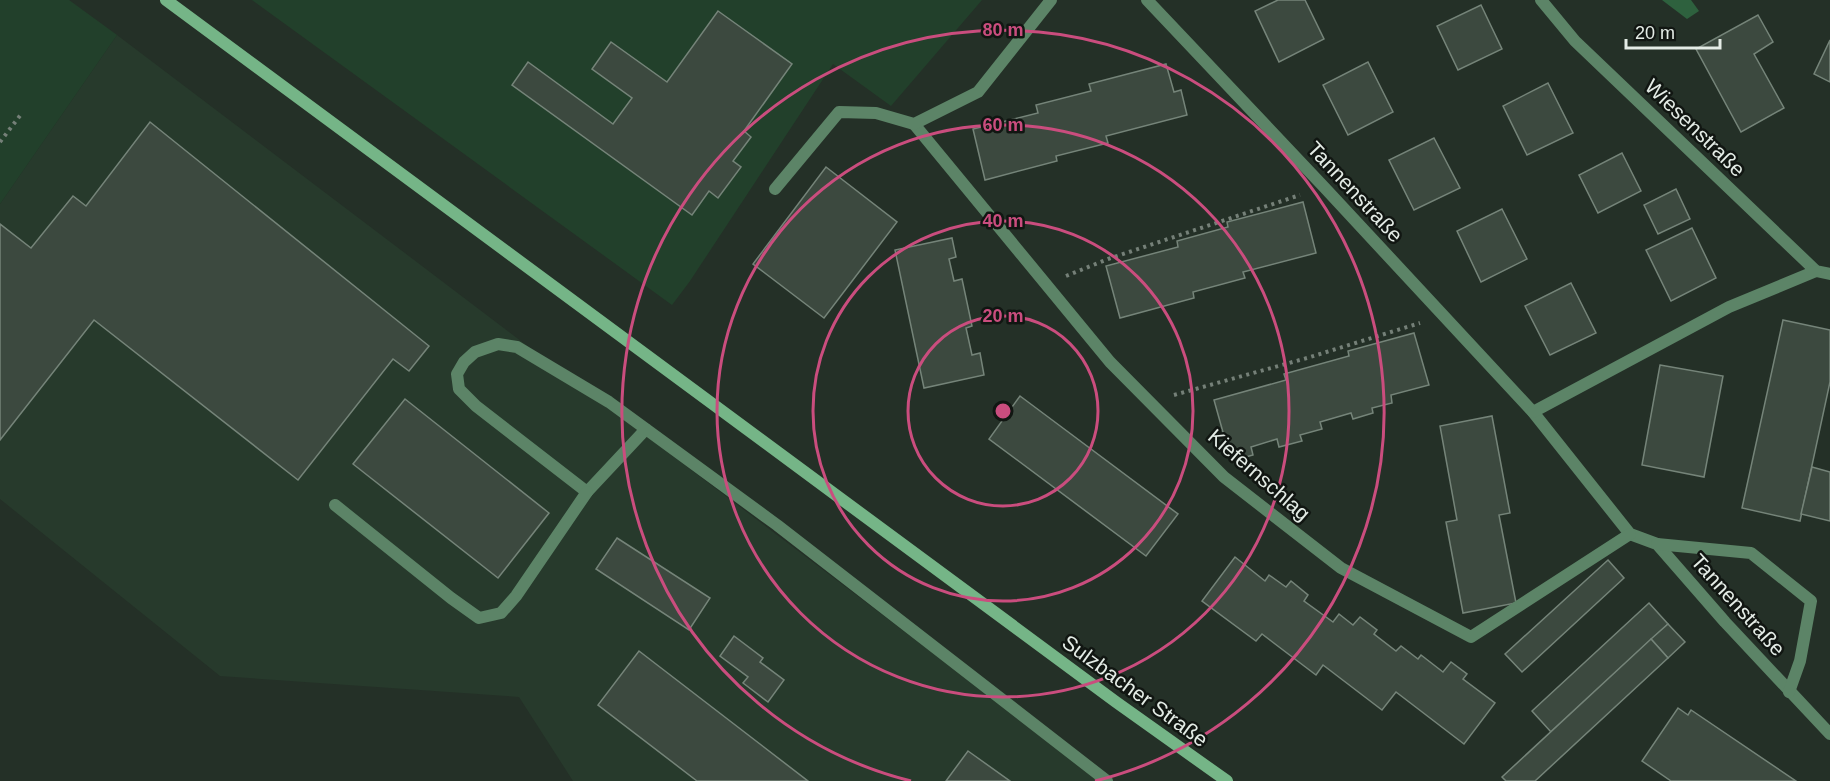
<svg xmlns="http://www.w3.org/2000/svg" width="1830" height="781" viewBox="0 0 1830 781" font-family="Helvetica,sans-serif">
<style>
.built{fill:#273a2c}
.green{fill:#22402b}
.water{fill:#2e613e}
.building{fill:#3c493f;stroke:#758479;stroke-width:1.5}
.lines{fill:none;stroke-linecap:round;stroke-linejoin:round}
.path{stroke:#758078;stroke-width:4;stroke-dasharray:3 4.5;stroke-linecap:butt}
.lane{stroke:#5c8467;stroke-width:12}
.street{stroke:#5c8467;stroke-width:12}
.secondary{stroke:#75b587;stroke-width:12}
.ring{fill:none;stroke:#ca4d7e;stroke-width:3}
.labels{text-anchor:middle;stroke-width:5;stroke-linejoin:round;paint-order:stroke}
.street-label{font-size:21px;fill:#e4ece6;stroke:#111612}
.centre{fill:#ca4d7e;stroke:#111612;stroke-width:3}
.ring-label{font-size:18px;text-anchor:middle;font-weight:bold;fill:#ca4d7e;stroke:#111612;stroke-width:5;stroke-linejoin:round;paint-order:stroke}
</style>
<rect width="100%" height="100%" fill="#243027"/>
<polygon class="built" points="117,35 1102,781 573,781 519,697 220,676 0,499 0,204"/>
<g class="green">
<polygon points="0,0 69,0 117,35 0,204"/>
<polygon points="252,0 982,0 891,106 833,64 690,281 672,305"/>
</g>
<polygon class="water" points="1662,0 1691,0 1699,11 1687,19"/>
<g class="building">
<polygon points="1278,0 1305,0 1324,39 1279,62 1255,11"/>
<polygon points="1481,5 1502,49 1458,70 1437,26"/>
<polygon points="718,11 792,64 744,131 751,137 733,161 741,167 718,198 709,191 692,215 512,85 528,62 613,124 632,98 592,69 611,42 667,82"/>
<polygon points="1758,15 1773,42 1754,54 1784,108 1741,132 1696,49"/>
<polygon points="1830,40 1830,82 1814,74"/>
<polygon points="1368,62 1393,112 1348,135 1323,85"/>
<polygon points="1166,64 1174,92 1181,90 1187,115 1106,136 1108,143 1056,156 1057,161 985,180 973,129 1038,113 1036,105 1091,91 1089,84"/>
<polygon points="1548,83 1573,133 1527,155 1503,106"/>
<polygon points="150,122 429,346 409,371 393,359 298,480 94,320 0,440 0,224 31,248 73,196 86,206"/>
<polygon points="1434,138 1460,188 1414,210 1389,160"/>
<polygon points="1622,153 1641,191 1598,213 1579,175"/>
<polygon points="826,167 897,222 824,318 753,264"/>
<polygon points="1676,189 1690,219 1658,234 1644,205"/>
<polygon points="1303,202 1316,253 1243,272 1245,278 1193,292 1194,298 1120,318 1106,266 1178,247 1177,241 1228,227 1227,222"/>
<polygon points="1502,209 1527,259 1481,282 1457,231"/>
<polygon points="1692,228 1716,278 1671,301 1646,250"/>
<polygon points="952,238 956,257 949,259 954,281 962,279 972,326 966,328 972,355 980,353 984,375 924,388 895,250"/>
<polygon points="1571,283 1596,333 1550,355 1525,306"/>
<polygon points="1783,320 1830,330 1830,382 1800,521 1742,508"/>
<polygon points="1414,333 1429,385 1391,395 1392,403 1372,408 1373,413 1353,419 1351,413 1320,422 1322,429 1300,435 1302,441 1279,447 1277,439 1251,447 1253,455 1231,461 1214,400 1286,380 1284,374 1349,356 1348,351"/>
<polygon points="1660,365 1723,376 1704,477 1642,465"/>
<polygon points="1020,396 1178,514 1146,556 989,439"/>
<polygon points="405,399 549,513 498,578 353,464"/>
<polygon points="1492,416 1510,513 1499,515 1516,603 1463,613 1446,522 1457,520 1440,426"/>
<polygon points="1812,467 1830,472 1830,521 1801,514"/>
<polygon points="617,538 710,598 689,630 596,569"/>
<polygon points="1235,557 1265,581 1269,575 1286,587 1291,581 1308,595 1304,601 1333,622 1339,614 1353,625 1360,617 1377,630 1374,634 1396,651 1401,646 1418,659 1421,655 1443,672 1451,662 1467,674 1463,679 1495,703 1464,744 1396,692 1382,710 1323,665 1316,675 1262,634 1256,641 1202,601"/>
<polygon points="1608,560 1624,578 1522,672 1505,654"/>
<polygon points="1649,603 1668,624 1551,732 1532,711"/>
<polygon points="1668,624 1685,642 1668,658 1651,639"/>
<polygon points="734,636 763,658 760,662 784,680 768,702 743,683 748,677 720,656"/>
<polygon points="1651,639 1668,658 1535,781 1506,781 1502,777"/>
<polygon points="639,651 808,781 697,781 598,705"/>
<polygon points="1678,708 1688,715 1691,710 1796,781 1671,781 1642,761"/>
<polygon points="968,751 1010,781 946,781"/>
</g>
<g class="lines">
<g class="path">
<polyline points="0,142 22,113"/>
<polyline points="1066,276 1108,259 1300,195"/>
<polyline points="1174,395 1307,358 1420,323"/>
</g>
<g class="lane">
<polyline points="646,429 587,492 476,406 459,389 457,374 464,362 475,352 498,344 517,347 609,402 777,525 1107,781"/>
<polyline points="335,505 451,598 479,618 501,613 516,596 587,492"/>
</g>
<g class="street">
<polyline points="1147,0 1324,187 1533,412 1630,534 1657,544 1725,622 1830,734"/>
<polyline points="1541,0 1575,41 1816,271 1830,274"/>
<polyline points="914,124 1110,362 1224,477 1341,568 1471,637 1630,534"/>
<polyline points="775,189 839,112 876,113 914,124 978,92 1051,0"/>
<polyline points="1533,412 1729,307 1816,271"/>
<polyline points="1657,544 1751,553 1811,601 1800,661 1789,692"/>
</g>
<polyline class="secondary" points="166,0 1116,702 1227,781"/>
</g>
<g class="ring">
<circle cx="1003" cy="411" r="95"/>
<circle cx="1003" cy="411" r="190"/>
<circle cx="1003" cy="411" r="286"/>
<path d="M911 781A381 381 0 1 1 1095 781"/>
</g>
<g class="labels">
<g class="street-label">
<text transform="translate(1695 128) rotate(44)" y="7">Wiesenstraße</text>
<text transform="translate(1355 192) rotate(47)" y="7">Tannenstraße</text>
<text transform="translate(1259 475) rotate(41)" y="7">Kiefernschlag</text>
<text transform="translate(1738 605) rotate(48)" y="7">Tannenstraße</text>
<text transform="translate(1135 691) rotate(36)" y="7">Sulzbacher Straße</text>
</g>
</g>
<circle cx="1003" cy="411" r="9" class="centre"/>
<g class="ring-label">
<text x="1003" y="36">80 m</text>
<text x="1003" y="131">60 m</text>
<text x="1003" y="227">40 m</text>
<text x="1003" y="322">20 m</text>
</g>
<path d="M1626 39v9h94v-9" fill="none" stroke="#e4ece6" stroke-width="3"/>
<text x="1635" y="39" font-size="18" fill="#e4ece6" stroke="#111612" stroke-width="4.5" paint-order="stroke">20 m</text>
</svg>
